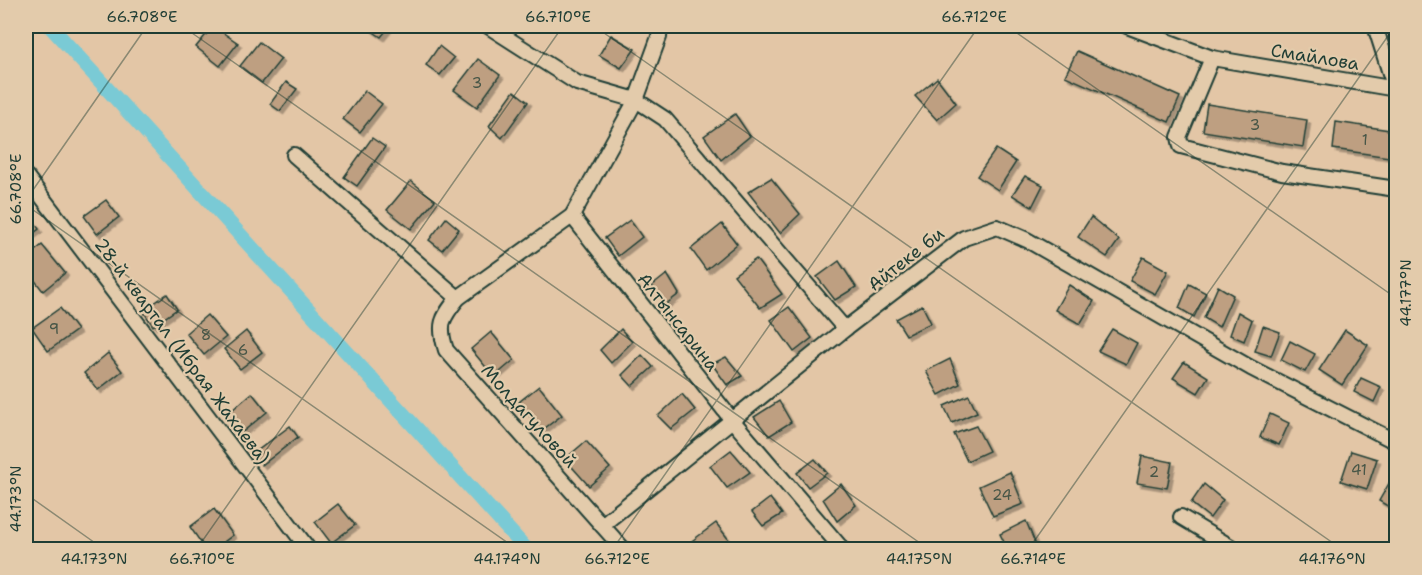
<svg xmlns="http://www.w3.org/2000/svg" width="1422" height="575" viewBox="0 0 1422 575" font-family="'Shantell Sans',sans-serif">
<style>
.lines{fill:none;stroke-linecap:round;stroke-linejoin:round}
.canal{stroke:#7acad5;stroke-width:15}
.building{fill:#be9f81;stroke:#1f3d34;stroke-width:1.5;filter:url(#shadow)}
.street-casing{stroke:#1f3d34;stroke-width:18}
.street{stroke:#e3cbab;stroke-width:14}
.ticks{fill:none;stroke:#1f3d34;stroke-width:1.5;stroke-opacity:0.45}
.labels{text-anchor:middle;stroke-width:4.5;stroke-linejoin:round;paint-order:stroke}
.number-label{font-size:15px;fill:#475647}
.street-label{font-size:18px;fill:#1f3d34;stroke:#e3cbab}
.neatline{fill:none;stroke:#1f3d34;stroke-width:2}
.ticks-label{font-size:15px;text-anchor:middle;fill:#1f3d34}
</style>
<defs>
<filter id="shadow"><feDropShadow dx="3.5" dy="3.5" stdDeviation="0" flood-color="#0004"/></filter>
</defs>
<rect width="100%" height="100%" fill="#e3c6a6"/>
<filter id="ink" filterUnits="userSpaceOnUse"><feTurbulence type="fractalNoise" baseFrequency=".0167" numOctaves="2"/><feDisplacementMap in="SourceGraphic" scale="12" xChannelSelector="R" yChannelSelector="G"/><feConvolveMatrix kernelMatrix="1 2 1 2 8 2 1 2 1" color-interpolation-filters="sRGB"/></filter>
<g filter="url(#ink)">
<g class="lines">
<polyline class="canal" points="50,26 527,550"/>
</g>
<g class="building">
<polygon points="213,26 238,43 220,66 196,47"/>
<polygon points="365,26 390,26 381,37"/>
<polygon points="611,35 635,49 621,68 599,55"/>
<polygon points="259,42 281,59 262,83 240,66"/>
<polygon points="439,46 454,58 440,75 426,65"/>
<polygon points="1077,51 1180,97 1169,122 1065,76"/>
<polygon points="478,59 500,75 477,107 454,90"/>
<polygon points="937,78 956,103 937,120 915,96"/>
<polygon points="286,82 297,89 280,111 270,104"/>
<polygon points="365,91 382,104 360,132 343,119"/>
<polygon points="514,91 528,102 502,138 489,126"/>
<polygon points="1207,104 1307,120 1303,147 1203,131"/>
<polygon points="735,114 750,136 721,160 704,136"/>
<polygon points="1336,122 1396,131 1396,158 1333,149"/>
<polygon points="372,138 385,147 357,186 344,177"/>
<polygon points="996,149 1016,162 998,190 977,176"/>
<polygon points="1025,176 1043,185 1032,207 1012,195"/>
<polygon points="771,178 800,214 780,233 748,192"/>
<polygon points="411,181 435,200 411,229 387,210"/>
<polygon points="106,200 119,217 97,234 84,216"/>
<polygon points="28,214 39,229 26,239 26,216"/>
<polygon points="1091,217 1119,240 1107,257 1078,237"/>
<polygon points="446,218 459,229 442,250 429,240"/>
<polygon points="630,220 642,237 618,256 605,238"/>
<polygon points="722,224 737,244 706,270 691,249"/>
<polygon points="42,245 65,273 43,291 26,269 26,258"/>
<polygon points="1143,257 1168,271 1155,294 1130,281"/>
<polygon points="756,259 782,294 760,308 734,275"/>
<polygon points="839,261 856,287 835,300 817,277"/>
<polygon points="667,274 679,294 666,304 652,286"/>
<polygon points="1189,284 1206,293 1194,317 1179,308"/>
<polygon points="1069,285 1094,301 1080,324 1055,310"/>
<polygon points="1218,286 1233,295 1219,327 1204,318"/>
<polygon points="167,294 177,309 153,326 143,311"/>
<polygon points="922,305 931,323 906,335 896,319"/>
<polygon points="789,307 812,338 794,352 771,320"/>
<polygon points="60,308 77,330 48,351 32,328"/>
<polygon points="1238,312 1252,320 1244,341 1230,335"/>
<polygon points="207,315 226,337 204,355 186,333"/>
<polygon points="1263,326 1280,332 1271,356 1255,351"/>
<polygon points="621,329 632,342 611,363 600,350"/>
<polygon points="1112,329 1137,343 1126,364 1098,351"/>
<polygon points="1345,330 1368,345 1342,385 1319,370"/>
<polygon points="246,331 262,352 240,369 224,349"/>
<polygon points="491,332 514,360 494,377 471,349"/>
<polygon points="1290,341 1315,354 1305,372 1281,360"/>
<polygon points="108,353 122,371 98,390 84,373"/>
<polygon points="642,355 653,367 632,386 622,375"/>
<polygon points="726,357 742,376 727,385 712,364"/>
<polygon points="950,359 960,384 939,395 926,371"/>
<polygon points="1184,362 1208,377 1198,393 1173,378"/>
<polygon points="1361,378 1381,387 1374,402 1354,392"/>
<polygon points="539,386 562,415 541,431 519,402"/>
<polygon points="252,393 267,412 240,434 225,416"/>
<polygon points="682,394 695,410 671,429 658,416"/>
<polygon points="969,395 977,412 952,423 944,406"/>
<polygon points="779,401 791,422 769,436 754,417"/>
<polygon points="1270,414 1289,423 1279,445 1260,437"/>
<polygon points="290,426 298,437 262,465 253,454"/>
<polygon points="976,426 989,451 967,461 954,434"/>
<polygon points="586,441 610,468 589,486 565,459"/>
<polygon points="731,450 750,472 727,488 710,466"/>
<polygon points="1351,451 1377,459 1367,489 1341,481"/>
<polygon points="1142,456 1172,462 1167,488 1137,483"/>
<polygon points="815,459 827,473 808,487 797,473"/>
<polygon points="1396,471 1396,511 1379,501"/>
<polygon points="1010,472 1023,504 993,516 979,486"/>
<polygon points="841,484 856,505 837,521 823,499"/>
<polygon points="1204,484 1223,500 1210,518 1191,503"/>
<polygon points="770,498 782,514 763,526 752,512"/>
<polygon points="338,504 355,525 331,543 315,522"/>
<polygon points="214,509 233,535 213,550 206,550 190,527"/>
<polygon points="1026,521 1038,550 1008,550 1000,534"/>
<polygon points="716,523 729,540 717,550 695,550 689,543"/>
</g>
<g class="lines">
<g class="street-casing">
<g id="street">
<polyline points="488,26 577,83 636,100 665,119 845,329"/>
<polyline points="1127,26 1212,58 1396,89"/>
<polyline points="1375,26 1395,89"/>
<polyline points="1212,58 1179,137 1181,146 1282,172 1396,189"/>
<polyline points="294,155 458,298"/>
<polyline points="26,176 309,550"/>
<polyline points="572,216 732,420 843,550"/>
<polyline points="1181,517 1236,550"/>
<polyline points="602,525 845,329 964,238 997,227 1027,240 1251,368 1396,442"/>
<path d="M624 550 446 350C438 325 441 319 458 298L572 216 636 100 659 37 660 26"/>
</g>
</g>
<use href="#street" class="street"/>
</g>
</g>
<path class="ticks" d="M182 26 930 550M594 26 1343 550M1007 26 1396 298M26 200 147 26M26 205 518 550M26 494 105 550M196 550 563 26M612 550 979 26M1028 550 1395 26"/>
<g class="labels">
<g class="number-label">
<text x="477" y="88">3</text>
<text x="1255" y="130">3</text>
<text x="1365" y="145">1</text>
<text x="54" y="334">9</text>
<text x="206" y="340">8</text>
<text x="243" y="355">6</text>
<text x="1359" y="475">41</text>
<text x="1154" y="477">2</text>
<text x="1002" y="500">24</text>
</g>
<g class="street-label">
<text transform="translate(1315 57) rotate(9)" y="6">Смайлова</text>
<text transform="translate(906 259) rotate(-38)" y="6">Айтеке би</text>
<text transform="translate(678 322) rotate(52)" y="6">Алтынсарина</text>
<text transform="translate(182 351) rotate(53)" y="6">28-й квартал (Ибрая Жахаева)</text>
<text transform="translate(529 416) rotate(48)" y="6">Молдагуловой</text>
</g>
</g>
<rect width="1422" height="575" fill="none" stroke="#e3cbab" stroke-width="66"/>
<rect x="33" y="33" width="1356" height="509" class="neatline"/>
<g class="ticks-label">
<text x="142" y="22">66.708°E</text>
<text x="558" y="22">66.710°E</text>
<text x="974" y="22">66.712°E</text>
<text transform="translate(16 189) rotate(-90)" y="5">66.708°E</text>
<text transform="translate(1406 293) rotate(-90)" y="5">44.177°N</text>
<text transform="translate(16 499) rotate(-90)" y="5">44.173°N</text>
<text x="94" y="564">44.173°N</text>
<text x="202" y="564">66.710°E</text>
<text x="507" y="564">44.174°N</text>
<text x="617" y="564">66.712°E</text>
<text x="919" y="564">44.175°N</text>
<text x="1033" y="564">66.714°E</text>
<text x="1332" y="564">44.176°N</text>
</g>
</svg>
